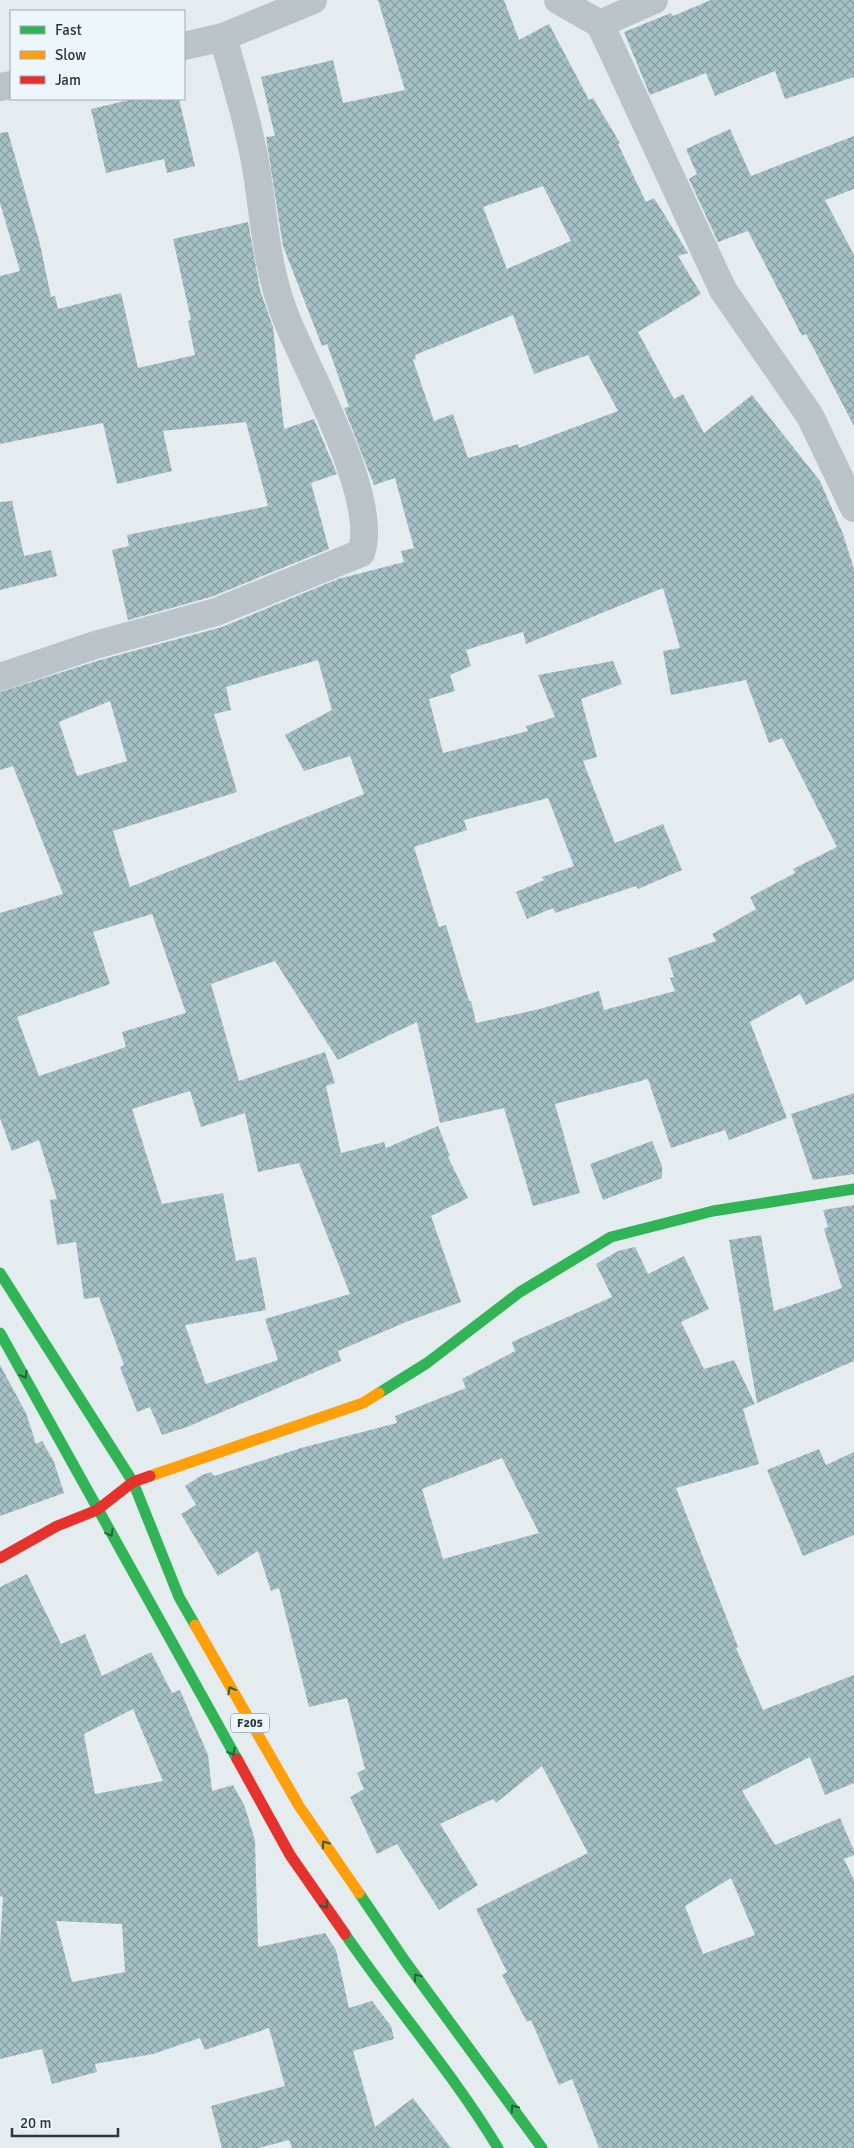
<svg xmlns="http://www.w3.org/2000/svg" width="854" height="2148" viewBox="0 0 854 2148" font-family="Signika,sans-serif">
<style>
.building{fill:url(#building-cross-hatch);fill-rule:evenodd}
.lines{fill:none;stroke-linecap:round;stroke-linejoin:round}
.street{stroke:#bac3c7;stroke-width:28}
.fast{stroke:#30b455;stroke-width:11}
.slow{stroke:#ff9f0a;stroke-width:11}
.jam{stroke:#e5322d;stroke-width:11}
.oneway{stroke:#2c5e43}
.labels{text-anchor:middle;stroke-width:4;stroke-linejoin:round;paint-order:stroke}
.shield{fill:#edf6fb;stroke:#647275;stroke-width:1}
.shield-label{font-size:12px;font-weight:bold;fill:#2a393b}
</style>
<defs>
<pattern id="building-cross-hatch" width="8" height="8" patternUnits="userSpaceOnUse" patternTransform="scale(1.25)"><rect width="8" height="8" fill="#a6c1c5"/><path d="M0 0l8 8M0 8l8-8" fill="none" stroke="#879ea1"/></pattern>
</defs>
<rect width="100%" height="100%" fill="#e5ecf0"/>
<g class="building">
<path d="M378 0H504L519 40 549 24 589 100 593 98 620 143 618 144 646 202 654 198 688 253 678 256 701 294 638 332 674 399 683 394 704 433 752 395 820 481 843 534 854 569V980L806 1005 800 994 750 1022 787 1118 729 1140 725 1130 671 1148 648 1079 555 1104 580 1193 533 1206 504 1108 440 1123 417 1022 338 1060 275 961 211 984 239 1081 325 1052 335 1083 326 1086 341 1153 384 1142 386 1148 438 1126 450 1156 448 1157 468 1198 431 1216 461 1302 406 1322 338 1351 341 1361 187 1427 162 1435 150 1407 137 1412 120 1367 124 1365 99 1297 84 1299 76 1242 57 1245 50 1200 57 1199 39 1140 12 1151 0 1118V913L63 894 13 766 0 770V692L100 660 222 627 338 579 404 562 401 551 414 548 395 478 374 485 344 408 349 407 327 344 322 346 283 246 266 137 275 136 261 77 333 60 343 103 405 90ZM543 186 571 241 507 269 483 207ZM513 315 534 374 588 355 618 411 519 448 518 444 468 458 453 414 434 421 413 360 416 359 415 355ZM663 588 680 648 663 651 671 695 746 680 769 743 782 738 837 847 793 869 795 873 750 897 756 909 712 934 716 941 668 958 674 977 670 978 675 991 604 1010 599 991 540 1009 476 1023 471 1001H469L446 925 439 927 414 847 467 830 464 820 548 798 574 866 542 877 544 880 516 892 527 919 553 908 555 913 636 886 638 889 682 870 663 824 615 843 583 761 597 757 581 699 622 684 613 661 538 675 555 717 526 726 528 731 443 753 429 699 455 691 450 675 471 666 466 650 523 632 526 644ZM318 660 332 710 285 735 304 771 350 756 364 794 130 887 113 831 237 792 214 714 231 710 226 687ZM110 701 127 761 77 776 59 722ZM152 914 186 1013 122 1032 126 1047 39 1076 17 1017 110 984 93 932ZM190 1091 201 1127 245 1113 258 1172 299 1163 350 1294 265 1319 278 1360 206 1384 185 1325 266 1310 256 1257 236 1261 223 1193 162 1204 132 1109Z"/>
<polygon points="711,0 854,0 854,77 785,99 775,71 715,96 706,73 650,95 624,32 671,13 673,16"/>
<polygon points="133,99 179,99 195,166 167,173 164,159 106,173 91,109"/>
<polygon points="730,129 751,176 854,136 854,189 825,200 854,255 854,426 806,334 802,336 748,231 718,242 689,179 697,174 686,149"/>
<polygon points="8,132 40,244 51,297 55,296 58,309 121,293 138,368 195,355 188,321 191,320 173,239 248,222 260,290 273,327 284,429 314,419 337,474 311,483 329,549 211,597 128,620 112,550 129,546 127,535 268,506 246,422 163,431 172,471 117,484 103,423 0,444 0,276 20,271 0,203 0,133"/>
<polygon points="12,501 24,556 51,550 57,576 0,590 0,502"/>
<polygon points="854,1093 854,1174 813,1180 791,1114"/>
<polygon points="652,1141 662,1166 662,1178 603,1200 590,1164"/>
<polygon points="854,1205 854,1361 757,1403 729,1240 761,1235 774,1311 842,1288 824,1229 828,1227 823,1210"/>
<path d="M635 1247 648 1274 684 1256 709 1309 681 1322 704 1369 734 1360 755 1404 743 1409 759 1464 676 1488 738 1647 736 1648 763 1710 854 1675V1783L825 1795 810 1757 742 1791 775 1845 840 1818 854 1851V1855L844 1859 854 1880V2148H599L572 2079 559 2085 531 2020 527 2022 502 1975 507 1972 476 1909 588 1853 542 1766 496 1803 493 1799 440 1824 478 1885 439 1910 397 1844 377 1854 350 1797 364 1789 357 1773 365 1769 347 1698 309 1707 279 1588 271 1591 258 1551 218 1576 181 1514 196 1505 185 1486 202 1475 211 1472 214 1476 301 1448 397 1423 395 1416 466 1388 462 1379 515 1351 512 1342 612 1297 596 1264 618 1251ZM502 1458 539 1533 443 1559 422 1489ZM731 1878 755 1935 703 1954 685 1906Z"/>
<polygon points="0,1365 26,1413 36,1444 42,1441 54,1462 64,1493 0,1516"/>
<polygon points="819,1449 826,1465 854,1452 854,1535 803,1556 767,1470"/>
<path d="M27 1574 61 1644 85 1634 102 1676 151 1652 172 1693 180 1690 208 1755 212 1791 233 1785 245 1807 255 1841 258 1947 325 1933 336 1950 349 2008 372 2001 391 2026 394 2039 353 2051 375 2127 413 2098 451 2148H292L289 2140 259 2148H222L211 2106 285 2086 269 2028 205 2050 200 2038 153 2054 95 2064 97 2072 52 2084 42 2049 0 2059V1946L3 1897 0 1896V1587ZM133 1709 163 1781 95 1794 84 1734ZM56 1921 122 1924 125 1972 72 1982Z"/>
</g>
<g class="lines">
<g class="street">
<polyline points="558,0 600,24 723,290 810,416 854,508"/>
<polyline points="600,24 654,0"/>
<polyline points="184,46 223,37 313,0"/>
<polyline points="0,87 11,85"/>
<path d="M0 677 95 645 216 612 361 553C380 499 308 373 287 320 268 275 265 228 258 180 251 131 236 84 223 37"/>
</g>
<g class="fast">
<polyline points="0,1273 133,1482 179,1597 195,1625"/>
<polyline points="0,1333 237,1759"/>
<polyline points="379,1393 427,1363 520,1292 611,1237 713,1211 854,1189"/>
<polyline points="359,1893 405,1961 542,2148"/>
<path d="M345 1934C394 2006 453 2073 498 2148"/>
</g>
<g class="slow">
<polyline points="150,1476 363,1403 379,1393"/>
<polyline points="195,1625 299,1806 359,1893"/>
</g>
<g class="jam">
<polyline points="0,1558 57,1526 97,1510 133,1482 150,1476"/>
<polyline points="237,1759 290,1855 345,1934"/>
</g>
</g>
<defs><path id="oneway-chevron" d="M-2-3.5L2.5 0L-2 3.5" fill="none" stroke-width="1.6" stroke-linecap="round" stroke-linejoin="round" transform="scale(1.25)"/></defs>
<g class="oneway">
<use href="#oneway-chevron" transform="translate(24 1375) rotate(61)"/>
<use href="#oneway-chevron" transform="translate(110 1533) rotate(61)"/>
<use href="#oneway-chevron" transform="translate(231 1690) rotate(-119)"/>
<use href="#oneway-chevron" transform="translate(232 1752) rotate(61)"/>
<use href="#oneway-chevron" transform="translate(325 1844) rotate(-125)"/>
<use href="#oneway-chevron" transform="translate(325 1905) rotate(55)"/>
<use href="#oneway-chevron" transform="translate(417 1977) rotate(-127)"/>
<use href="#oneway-chevron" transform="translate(514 2108) rotate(-125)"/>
</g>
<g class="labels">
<rect class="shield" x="231" y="1713.5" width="38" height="19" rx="4"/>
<g class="shield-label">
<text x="250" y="1727">F205</text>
</g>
</g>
<rect x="10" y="10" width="175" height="90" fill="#edf6fb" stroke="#9faaae"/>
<rect x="20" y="26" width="25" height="8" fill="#30b455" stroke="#9faaae"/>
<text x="55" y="35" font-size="15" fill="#2a393b">Fast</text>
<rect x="20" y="51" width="25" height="8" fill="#ff9f0a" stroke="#9faaae"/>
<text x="55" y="60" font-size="15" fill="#2a393b">Slow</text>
<rect x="20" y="76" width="25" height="8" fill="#e5322d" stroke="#9faaae"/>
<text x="55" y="85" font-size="15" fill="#2a393b">Jam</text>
<path d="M12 2128v8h106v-8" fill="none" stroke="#2a393b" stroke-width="2.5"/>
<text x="20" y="2128" font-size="15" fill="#2a393b" stroke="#edf6fb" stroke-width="4" paint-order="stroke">20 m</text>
</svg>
